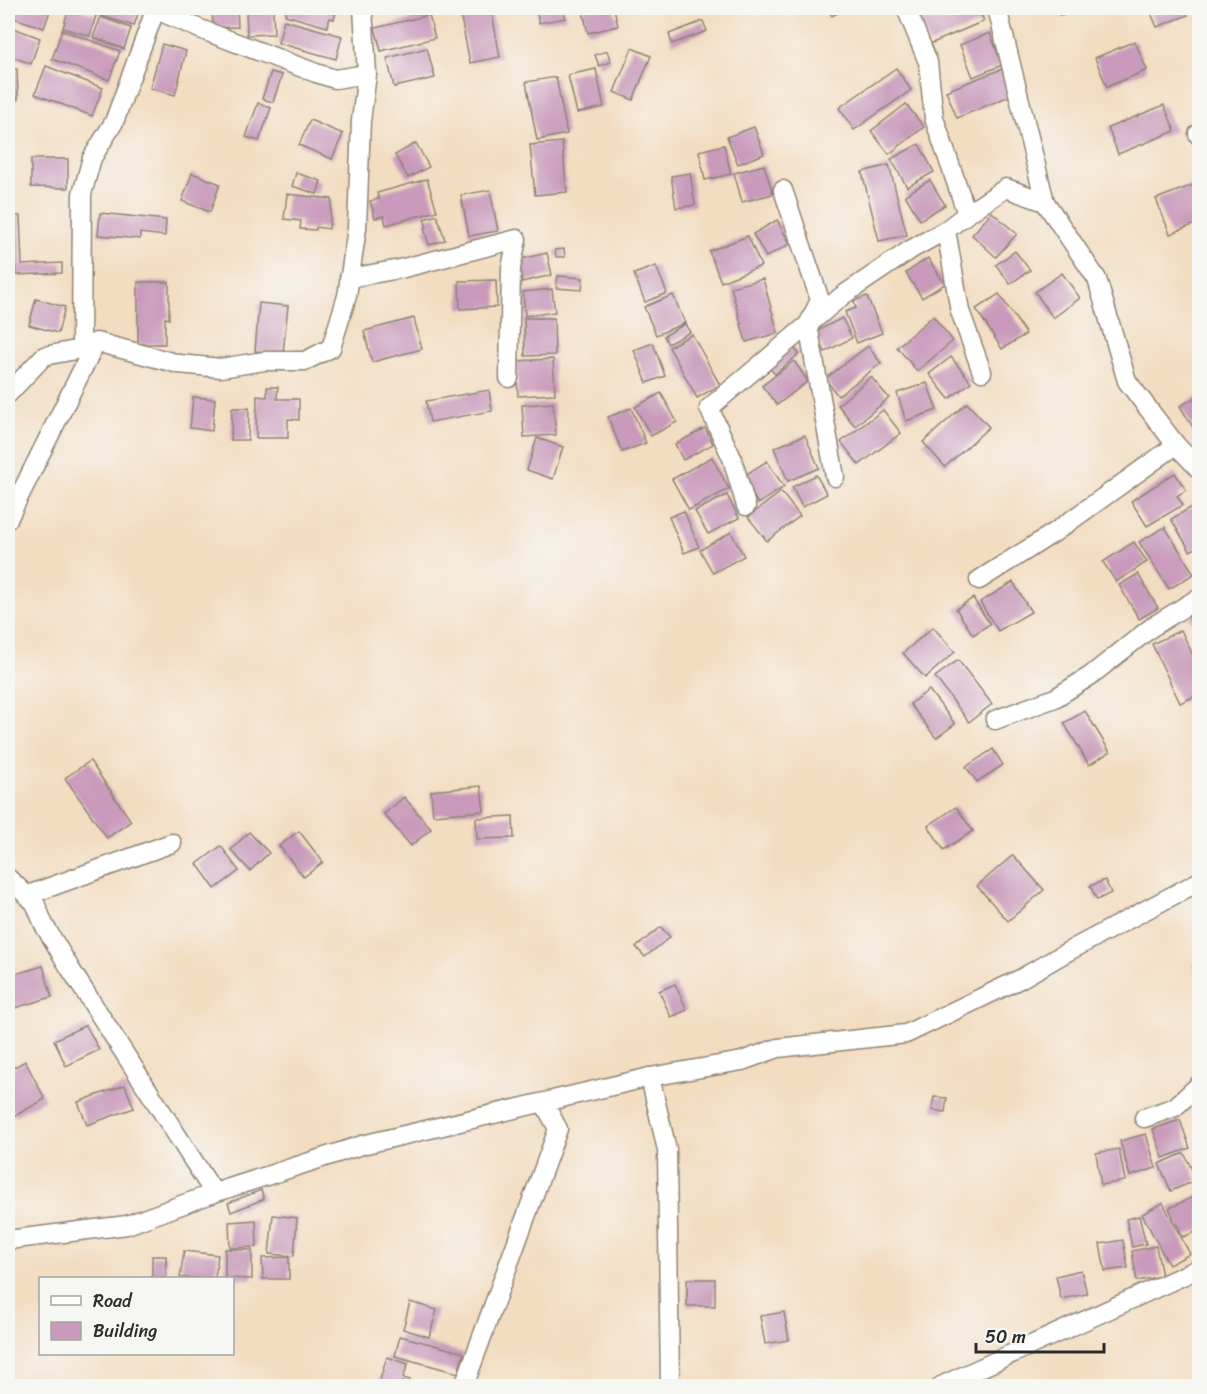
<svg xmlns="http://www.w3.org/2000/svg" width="1207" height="1394" viewBox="0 0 1207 1394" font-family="Sriracha,sans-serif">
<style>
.building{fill:#c99abb}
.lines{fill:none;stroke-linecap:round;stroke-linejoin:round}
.minor-casing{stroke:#8f8476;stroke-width:21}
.minor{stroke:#fff;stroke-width:18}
</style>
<rect width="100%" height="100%" fill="#f6f6f2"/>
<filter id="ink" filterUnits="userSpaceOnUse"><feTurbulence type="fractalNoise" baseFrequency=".0167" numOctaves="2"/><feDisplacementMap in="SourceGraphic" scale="12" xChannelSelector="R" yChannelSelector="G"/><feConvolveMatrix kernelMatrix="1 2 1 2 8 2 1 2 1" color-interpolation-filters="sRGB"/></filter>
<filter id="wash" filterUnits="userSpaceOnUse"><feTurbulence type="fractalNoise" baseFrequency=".008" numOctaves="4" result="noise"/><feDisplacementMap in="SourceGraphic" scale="24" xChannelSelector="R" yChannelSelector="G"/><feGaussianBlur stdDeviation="1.35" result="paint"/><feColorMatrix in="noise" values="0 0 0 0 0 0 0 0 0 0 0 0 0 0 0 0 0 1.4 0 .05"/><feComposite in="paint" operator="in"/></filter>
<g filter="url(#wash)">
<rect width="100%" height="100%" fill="#f3ddc1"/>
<g id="blocks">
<g class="building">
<polygon points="8,8 51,8 44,28 8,16"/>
<polygon points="69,8 83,8 82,10 96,15 90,36 63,28"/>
<polygon points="98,8 120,8 138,14 134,26 96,14"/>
<polygon points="212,8 237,8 238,27 213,28"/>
<polygon points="246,8 273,8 274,34 247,35"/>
<polygon points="287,8 337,8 334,19 330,18 327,27 285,15"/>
<polygon points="459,8 491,8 500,57 470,63"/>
<polygon points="536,8 563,8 566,18 539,23"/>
<polygon points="582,8 614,8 618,26 588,33"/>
<polygon points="663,8 687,8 687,9 664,13"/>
<polygon points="827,8 845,8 832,16"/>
<polygon points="938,8 978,8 984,21 930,44 918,16"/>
<polygon points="1058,8 1080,8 1081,12 1059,15"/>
<polygon points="1149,8 1185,8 1188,15 1157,27"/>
<polygon points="429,15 435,38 381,51 375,28"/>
<polygon points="101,17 131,28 124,49 93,37"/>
<polygon points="284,20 342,36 336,59 278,43"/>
<polygon points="703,21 707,31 672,44 669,34"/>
<polygon points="8,26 40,38 31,64 8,55"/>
<polygon points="62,30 120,51 109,80 52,59"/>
<polygon points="990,33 1002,65 973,77 960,45"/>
<polygon points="1135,41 1147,70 1107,87 1095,58"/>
<polygon points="162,44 186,51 175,95 150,88"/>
<polygon points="427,48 435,78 394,87 387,58"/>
<polygon points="632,48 651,56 633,100 614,92"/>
<polygon points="607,51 611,62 599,66 595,55"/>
<polygon points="46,66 103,88 92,116 35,94"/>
<polygon points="896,68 911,90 854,130 839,108"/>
<polygon points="8,69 17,69 18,99 8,100"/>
<polygon points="596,69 604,107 577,113 568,75"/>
<polygon points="1002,69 1012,95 957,118 946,91"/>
<polygon points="271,72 282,75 273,102 262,99"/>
<polygon points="556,77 567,134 537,140 526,82"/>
<polygon points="258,103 271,108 259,141 246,137"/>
<polygon points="906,104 924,127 889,154 871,131"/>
<polygon points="1164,105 1175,131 1118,154 1108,128"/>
<polygon points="310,120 343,134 332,159 299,145"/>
<polygon points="754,127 764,154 738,164 727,137"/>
<polygon points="562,142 567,192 535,195 530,145"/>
<polygon points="416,143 429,167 408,178 395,155"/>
<polygon points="919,144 934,172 907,187 891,159"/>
<polygon points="724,145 731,174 705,180 699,151"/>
<polygon points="31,159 68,159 68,188 31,187"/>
<polygon points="764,165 773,194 742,202 734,173"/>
<polygon points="889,165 907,235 879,241 862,172"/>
<polygon points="192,173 220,184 210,212 182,201"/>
<polygon points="296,173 321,181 317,194 292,186"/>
<polygon points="690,173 695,205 676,208 671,176"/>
<polygon points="427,179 437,211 386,225 384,216 375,218 370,201 379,199 377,193"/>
<polygon points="930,180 945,205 920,220 905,195"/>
<polygon points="1193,185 1200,201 1200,222 1170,234 1156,199"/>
<polygon points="490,190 498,231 469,236 461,195"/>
<polygon points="287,194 332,199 329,229 316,227 316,230 300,229 301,221 284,219"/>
<polygon points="992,212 1017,234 996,257 972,235"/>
<polygon points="100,213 166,220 165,236 140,233 140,239 98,235"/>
<polygon points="437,215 445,240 429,245 424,228 427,227 424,219"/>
<polygon points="8,216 20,216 22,265 62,263 62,273 16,275 15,265 8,265"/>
<polygon points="777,220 790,244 766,257 753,234"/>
<polygon points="748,236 761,266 721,282 709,251"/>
<polygon points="564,249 565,257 556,257 555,250"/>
<polygon points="1015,251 1030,270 1010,284 996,265"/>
<polygon points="547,253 552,275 522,282 517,260"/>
<polygon points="928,258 945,284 922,298 906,273"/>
<polygon points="656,266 667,293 645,302 634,274"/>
<polygon points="1062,273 1080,298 1053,318 1035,292"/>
<polygon points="558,276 583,278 582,290 556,288"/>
<polygon points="763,279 778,333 746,342 731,287"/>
<polygon points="496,280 497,307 460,309 459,281"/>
<polygon points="138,282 169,282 169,319 165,318 165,344 138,344"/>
<polygon points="552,289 555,312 525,316 523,292"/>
<polygon points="999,294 1026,334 1002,349 976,309"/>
<polygon points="673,295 685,323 656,335 644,307"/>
<polygon points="867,296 882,333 857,343 845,312 856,308 854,301"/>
<polygon points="36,299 65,307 58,333 29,325"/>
<polygon points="259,303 288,306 283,353 255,351"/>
<polygon points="933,316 953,341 917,371 897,347"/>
<polygon points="414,318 422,349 372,362 364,331"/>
<polygon points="524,318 554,318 555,355 525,356"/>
<polygon points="842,318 852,338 825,352 815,332"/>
<polygon points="685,324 690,332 668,344 664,336"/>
<polygon points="692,334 720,385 697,398 669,347"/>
<polygon points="653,343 665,376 647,383 634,350"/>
<polygon points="793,346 799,354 775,374 768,367"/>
<polygon points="868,346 881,363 838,396 825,379"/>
<polygon points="951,357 971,382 949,399 929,374"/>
<polygon points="553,359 555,394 518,396 516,361"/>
<polygon points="794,361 808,381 777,405 762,386"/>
<polygon points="871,377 889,398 855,426 838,405"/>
<polygon points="927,383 937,410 906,421 897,393"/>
<polygon points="267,387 278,387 277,399 299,399 299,420 288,419 288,438 256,438 257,396 267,397"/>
<polygon points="489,390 492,411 430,422 426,401"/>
<polygon points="661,393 677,422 651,436 635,407"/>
<polygon points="1198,396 1200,398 1200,439 1180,406"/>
<polygon points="193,397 215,399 212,431 190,428"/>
<polygon points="553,403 556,435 524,437 522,405"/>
<polygon points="967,403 989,427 945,467 923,442"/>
<polygon points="232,408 249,408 248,440 231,440"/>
<polygon points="631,408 646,443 622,452 608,417"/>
<polygon points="883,410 901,433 859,465 841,442"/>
<polygon points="705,428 713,444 683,460 675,444"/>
<polygon points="805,435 819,468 788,481 774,448"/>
<polygon points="537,438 563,447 553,479 527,470"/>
<polygon points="712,457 729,489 689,510 672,479"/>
<polygon points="767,461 784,487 758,504 742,477"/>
<polygon points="1175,473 1186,490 1177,496 1183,505 1147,526 1131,501"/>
<polygon points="816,475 827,494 802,507 792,487"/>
<polygon points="781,492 800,516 767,541 748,517"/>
<polygon points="727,495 739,518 708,534 695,511"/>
<polygon points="1197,504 1200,509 1200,546 1190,551 1171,519"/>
<polygon points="684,511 699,547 684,553 669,517"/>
<polygon points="1165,527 1194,574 1169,589 1139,542"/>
<polygon points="731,532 744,556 713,573 700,550"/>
<polygon points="1134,542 1147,562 1116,582 1103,562"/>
<polygon points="1138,574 1158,608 1139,619 1119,585"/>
<polygon points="1013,582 1031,612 998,631 980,602"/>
<polygon points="973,598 990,624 973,635 956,609"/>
<polygon points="1200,609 1200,633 1189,617"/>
<polygon points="933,627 955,652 925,678 903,653"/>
<polygon points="1181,630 1200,670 1200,694 1180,703 1152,644"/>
<polygon points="958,660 992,704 969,722 935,677"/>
<polygon points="929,690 955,724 936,738 910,704"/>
<polygon points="1085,711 1110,752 1089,765 1064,723"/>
<polygon points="993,749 1003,765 977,782 966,767"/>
<polygon points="90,761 131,821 107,838 65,778"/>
<polygon points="481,786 484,811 433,815 431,791"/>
<polygon points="404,797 431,829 411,846 384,814"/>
<polygon points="956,807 973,831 944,850 928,826"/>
<polygon points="513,816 514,838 477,839 476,818"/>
<polygon points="299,831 323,862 304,877 279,846"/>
<polygon points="249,832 269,853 250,871 231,850"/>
<polygon points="221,846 239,871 215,889 197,864"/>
<polygon points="1013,855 1044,890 1008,921 977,886"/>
<polygon points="1105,880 1111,893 1097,900 1090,886"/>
<polygon points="661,927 670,937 645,957 636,947"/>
<polygon points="1200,963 1200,982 1199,982 1194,964"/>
<polygon points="43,966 52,997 8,1010 8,976"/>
<polygon points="675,984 687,1010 671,1017 659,991"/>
<polygon points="86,1025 99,1050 66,1066 54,1040"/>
<polygon points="25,1061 45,1099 15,1116 9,1105 8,1106 8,1071"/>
<polygon points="125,1085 134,1108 87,1125 78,1102"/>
<polygon points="934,1097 947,1098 945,1112 932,1110"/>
<polygon points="1180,1120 1190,1148 1163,1158 1153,1129"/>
<polygon points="1146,1134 1156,1168 1130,1176 1120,1141"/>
<polygon points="1119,1149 1125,1181 1101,1185 1096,1153"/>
<polygon points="1184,1153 1197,1180 1171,1191 1159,1164"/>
<polygon points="261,1190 264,1199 231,1212 228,1203"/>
<polygon points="1200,1194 1200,1230 1183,1237 1169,1208"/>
<polygon points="1163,1203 1190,1254 1169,1265 1142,1214"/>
<polygon points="273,1215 297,1218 294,1256 269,1254"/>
<polygon points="1139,1216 1146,1244 1132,1247 1126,1219"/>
<polygon points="256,1220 257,1247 230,1248 229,1222"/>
<polygon points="1123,1240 1128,1268 1105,1271 1100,1244"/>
<polygon points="1156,1246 1162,1276 1137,1281 1132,1251"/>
<polygon points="225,1249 252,1250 252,1279 225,1278"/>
<polygon points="184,1251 218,1255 215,1278 180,1278"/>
<rect x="152" y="1256" width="14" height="22"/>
<polygon points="289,1257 289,1279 263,1279 262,1258"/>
<polygon points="1081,1270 1087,1294 1061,1299 1056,1276"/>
<rect x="687" y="1279" width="28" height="27"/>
<polygon points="410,1302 437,1310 429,1337 403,1329"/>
<polygon points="784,1312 789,1340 765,1344 760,1316"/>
<polygon points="400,1336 464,1353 458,1373 395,1356"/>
<polygon points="387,1357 408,1364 403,1378 410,1380 408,1385 402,1382 400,1386 378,1386"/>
</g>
</g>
</g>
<g filter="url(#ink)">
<use href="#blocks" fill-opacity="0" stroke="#8f8476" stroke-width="1.5"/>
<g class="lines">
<g class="minor-casing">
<g id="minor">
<polyline points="152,8 200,29 316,73 335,79 367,74 363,8"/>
<polyline points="906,8 928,62 934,118 967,214"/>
<polyline points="997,8 1045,202"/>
<polyline points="1198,134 1200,137"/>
<polyline points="783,190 820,300 808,325 835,477"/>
<polyline points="946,230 960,311 982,372"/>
<polyline points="349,278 400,269 517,239 511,268 509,378"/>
<polyline points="81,349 82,194 92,158 114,122 156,8"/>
<polyline points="8,394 44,356 81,349 91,344"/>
<polyline points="746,506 732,458 709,408 842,296 910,250 946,230 967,214 1006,188 1045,202 1097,279 1127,381 1176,445 1200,470"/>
<polyline points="8,519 96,342 179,364 221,368 264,361 305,361 331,348 347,296 357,228 361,121 367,74"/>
<polyline points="979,580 1055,532 1176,445"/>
<polyline points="995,720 1055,698 1090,676 1152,627 1200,597"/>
<polyline points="8,878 35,903 44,925 71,970 214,1193"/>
<polyline points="28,895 172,843"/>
<polyline points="650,1077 667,1150 670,1386"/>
<polyline points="1144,1118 1175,1107 1200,1084"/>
<polyline points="8,1240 127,1225 214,1193 362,1145 650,1077 742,1061 778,1048 906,1034 1020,979 1067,952 1200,881"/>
<polyline points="464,1386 558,1129 544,1103"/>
<polyline points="941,1386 1200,1268"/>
</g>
</g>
<use href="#minor" class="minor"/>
</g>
</g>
<rect width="1207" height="1394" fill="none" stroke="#f6f6f2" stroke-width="30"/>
<rect x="39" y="1277" width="195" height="78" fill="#f6f6f2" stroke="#a5a5a2" stroke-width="1.5"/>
<rect x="51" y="1296" width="30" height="9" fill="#ffffff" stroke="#a5a5a2" stroke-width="1.5"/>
<text x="93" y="1307" font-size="18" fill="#2b2b2b">Road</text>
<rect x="51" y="1322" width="30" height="18" fill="#c99abb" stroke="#a5a5a2" stroke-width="1.5"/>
<text x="93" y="1337" font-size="18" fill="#2b2b2b">Building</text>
<path d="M976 1343v9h128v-9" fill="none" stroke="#2b2b2b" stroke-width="3"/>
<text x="985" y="1343" font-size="18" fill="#2b2b2b" stroke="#f6f6f2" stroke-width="4.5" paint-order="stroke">50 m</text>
</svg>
